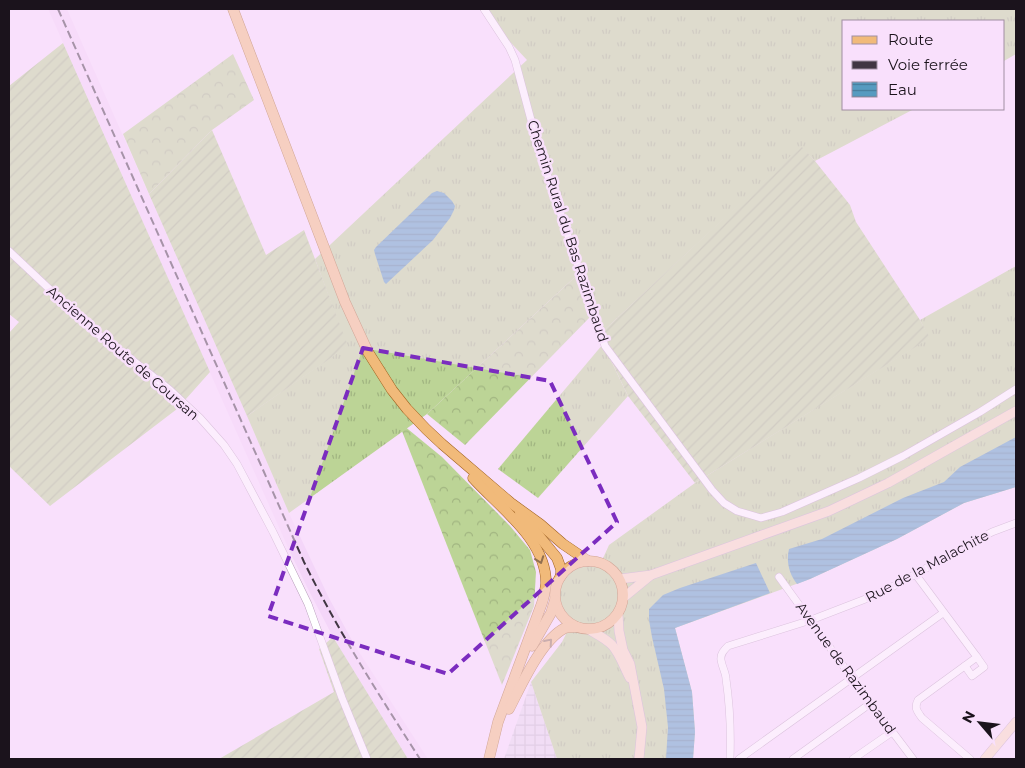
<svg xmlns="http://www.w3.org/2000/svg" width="1025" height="768" viewBox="0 0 1025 768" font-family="Montserrat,sans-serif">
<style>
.industrial{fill:url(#industrial-grid)}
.built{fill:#f4d6f9}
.grass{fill:url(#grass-tufts)}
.forest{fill:url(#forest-crowns)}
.garden{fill:url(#garden-furrows)}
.water{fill:url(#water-rules)}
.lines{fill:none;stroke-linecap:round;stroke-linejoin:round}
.street-casing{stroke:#b8a0bb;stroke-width:8}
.secondary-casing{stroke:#b8a0bb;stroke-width:10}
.primary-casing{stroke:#a06220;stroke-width:11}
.street{stroke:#fff;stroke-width:7}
.secondary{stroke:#f8dcbd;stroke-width:9}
.primary{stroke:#f1ba7a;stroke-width:10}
.rail{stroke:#413643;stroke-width:2;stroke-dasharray:8 4;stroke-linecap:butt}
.oneway{stroke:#916f50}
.marked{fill:none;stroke:#7b2cbf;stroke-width:4;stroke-dasharray:10 6;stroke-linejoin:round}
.labels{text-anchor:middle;stroke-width:5;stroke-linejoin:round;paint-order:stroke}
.street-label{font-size:14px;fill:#1b131c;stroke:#f9e0fc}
</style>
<defs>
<pattern id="industrial-grid" width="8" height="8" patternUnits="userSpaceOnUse" patternTransform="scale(1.25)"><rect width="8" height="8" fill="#e7daee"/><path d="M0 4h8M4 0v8" fill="none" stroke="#c6bacc"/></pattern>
<pattern id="grass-tufts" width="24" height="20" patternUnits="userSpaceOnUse" patternTransform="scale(1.25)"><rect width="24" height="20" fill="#bcd496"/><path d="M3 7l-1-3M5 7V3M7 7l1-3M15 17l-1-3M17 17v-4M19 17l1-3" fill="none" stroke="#a1b581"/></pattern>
<pattern id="forest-crowns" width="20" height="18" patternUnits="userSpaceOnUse" patternTransform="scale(1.25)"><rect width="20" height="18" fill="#bcd496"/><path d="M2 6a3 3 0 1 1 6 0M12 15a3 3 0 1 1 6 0" fill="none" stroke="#a1b581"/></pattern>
<pattern id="garden-furrows" width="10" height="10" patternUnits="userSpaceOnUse" patternTransform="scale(1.25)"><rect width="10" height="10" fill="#bcd496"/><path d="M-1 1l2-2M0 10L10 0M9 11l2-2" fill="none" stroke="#a1b581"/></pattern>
<pattern id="water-rules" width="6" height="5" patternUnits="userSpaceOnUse" patternTransform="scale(1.25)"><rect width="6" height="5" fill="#569bc0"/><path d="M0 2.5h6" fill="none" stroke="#467d9b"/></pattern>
</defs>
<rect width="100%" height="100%" fill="#f9e0fc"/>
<polygon class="industrial" points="531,682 557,759 504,759"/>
<polygon class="built" points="48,9 67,9 247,416 289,513 329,598 354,644 428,759 408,759 333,637 309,591 289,550"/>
<g class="grass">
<polygon points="479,9 1016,9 1016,54 1004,61 1004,21 844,21 844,109 914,109 815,161 801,147 599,335 575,277 427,414 289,513 247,416 347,346 315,259 527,60"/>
<path d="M1016 266V487L964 503 897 539 810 579 675 628 692 692 695 732 693 759H557L531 682 562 642 573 620C546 597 564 560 599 567L609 545 695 483 929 338 920 320Z"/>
<polygon points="603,344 628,396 538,498 498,469"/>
</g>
<g class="forest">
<polygon points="233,54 254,100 212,130 149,194 123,134"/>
<polygon points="575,277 592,315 465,445 427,414"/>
<polygon points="398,421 442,457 510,526 530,550 536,572 534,606 502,685"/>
</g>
<g class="garden">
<polygon points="63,43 210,372 177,409 50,506 9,466 9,333 19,322 9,314 9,86"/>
<polygon points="212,130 266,255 304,230 348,346 247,416 149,194"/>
<polygon points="801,146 815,161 850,205 856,222 920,320 930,338 695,483 628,396 599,335"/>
<polygon points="333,637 408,759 219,759 334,692 319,649"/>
</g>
<g class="water">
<polygon points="437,191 444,193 452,201 455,206 454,210 450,218 433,240 386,284 384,282 375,254 374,250 376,247 432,193"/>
<path d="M1016 437V487L964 503 897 539 810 579 797 584C789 574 786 561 789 549L822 539 903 498 944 482 960 467Z"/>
<polygon points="756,563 770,593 675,628 692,692 695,732 693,759 666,759 668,727 664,689 652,637 649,620 649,609 663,595 680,588"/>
</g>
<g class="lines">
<g class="street-casing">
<g id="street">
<polyline points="484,9 509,47 515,60 539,150 605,346 712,490 724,503 737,511 751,515 761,518 782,512 859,478 903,456 980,412 1016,389"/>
<polyline points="9,251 95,332 126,355 170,390 200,418 224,445 237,464 273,532 308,604 342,698 367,759"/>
<path d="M916 575 977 657 918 700C914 708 917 711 922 718L970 759"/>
<polyline points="779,577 852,678 913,759"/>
<polyline points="965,666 972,676 984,667 977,657"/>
<path d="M730 759C731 732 730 706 726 679 726 673 722 667 721 660 720 654 724 650 728 646L811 620 881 593 992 532 1016 523"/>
<polyline points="739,759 943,613"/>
<polyline points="793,759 871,703"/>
<polyline points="853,759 892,732"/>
</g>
</g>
<g class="secondary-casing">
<g id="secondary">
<polyline points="620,579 651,575 829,511 888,483 1016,411"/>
<polyline points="623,598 651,575"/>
<polyline points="618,613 619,631 623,650 630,664 642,727 639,759"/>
<path d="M588 629C596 634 605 638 612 645 620 654 624 667 630 678"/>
<polyline points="985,759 1016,722"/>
</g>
</g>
<g class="primary-casing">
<g id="primary">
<polyline points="233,9 345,302 368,352 392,390 407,409 426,429 442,444 511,503 540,524 563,544 588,561"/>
<path d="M473 478C499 507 547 540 546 584 545 591 544 597 542 603L498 722 489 759"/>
<polyline points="520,513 557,558 561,569 561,576"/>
<circle cx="589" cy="595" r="34"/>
<polyline points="532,646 551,613 555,600"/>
<path d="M509 709C521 686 541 640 565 628 569 627 573 627 577 627"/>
</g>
</g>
<use href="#street" class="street"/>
<use href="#secondary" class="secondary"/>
<use href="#primary" class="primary"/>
<path class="rail" d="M58 9 304 562C338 631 379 695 420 759"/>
</g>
<defs><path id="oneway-chevron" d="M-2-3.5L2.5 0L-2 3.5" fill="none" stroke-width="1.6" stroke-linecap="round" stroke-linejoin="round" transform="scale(1.25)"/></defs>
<g class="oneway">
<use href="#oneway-chevron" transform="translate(540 560) rotate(70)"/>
<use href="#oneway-chevron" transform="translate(549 642) rotate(-49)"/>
</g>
<path d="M0 0H1025V768H0ZM363 348 550 381 617 522 448 674 268 616Z" fill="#f9e0fc" fill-opacity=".55" fill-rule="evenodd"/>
<path class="marked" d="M363 348 550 381 617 522 448 674 268 616Z"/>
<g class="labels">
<g class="street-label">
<text transform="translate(568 231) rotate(72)" y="5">Chemin Rural du Bas Razimbaud</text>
<text transform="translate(123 353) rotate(41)" y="5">Ancienne Route de Coursan</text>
<text transform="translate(927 566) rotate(-28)" y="5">Rue de la Malachite</text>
<text transform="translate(846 668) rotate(54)" y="5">Avenue de Razimbaud</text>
</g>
</g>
<rect width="1025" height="768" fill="none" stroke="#1b131c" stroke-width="20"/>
<rect x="842" y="20" width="162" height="90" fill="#f9e0fc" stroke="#a08ea2"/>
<rect x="852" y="36" width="25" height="8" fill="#f1ba7a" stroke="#a08ea2"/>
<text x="888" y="45" font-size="15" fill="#1b131c">Route</text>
<rect x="852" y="61" width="25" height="8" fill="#413643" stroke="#a08ea2"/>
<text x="888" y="70" font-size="15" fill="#1b131c">Voie ferrée</text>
<rect x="852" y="82" width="25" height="15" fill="url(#water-rules)" stroke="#a08ea2"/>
<text x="888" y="95" font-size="15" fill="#1b131c">Eau</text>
<g transform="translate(980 723) rotate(298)" stroke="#f9e0fc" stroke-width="4" paint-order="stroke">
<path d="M0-4L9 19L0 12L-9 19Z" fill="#1b131c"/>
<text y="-8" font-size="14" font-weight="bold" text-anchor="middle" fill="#1b131c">N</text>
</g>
</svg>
